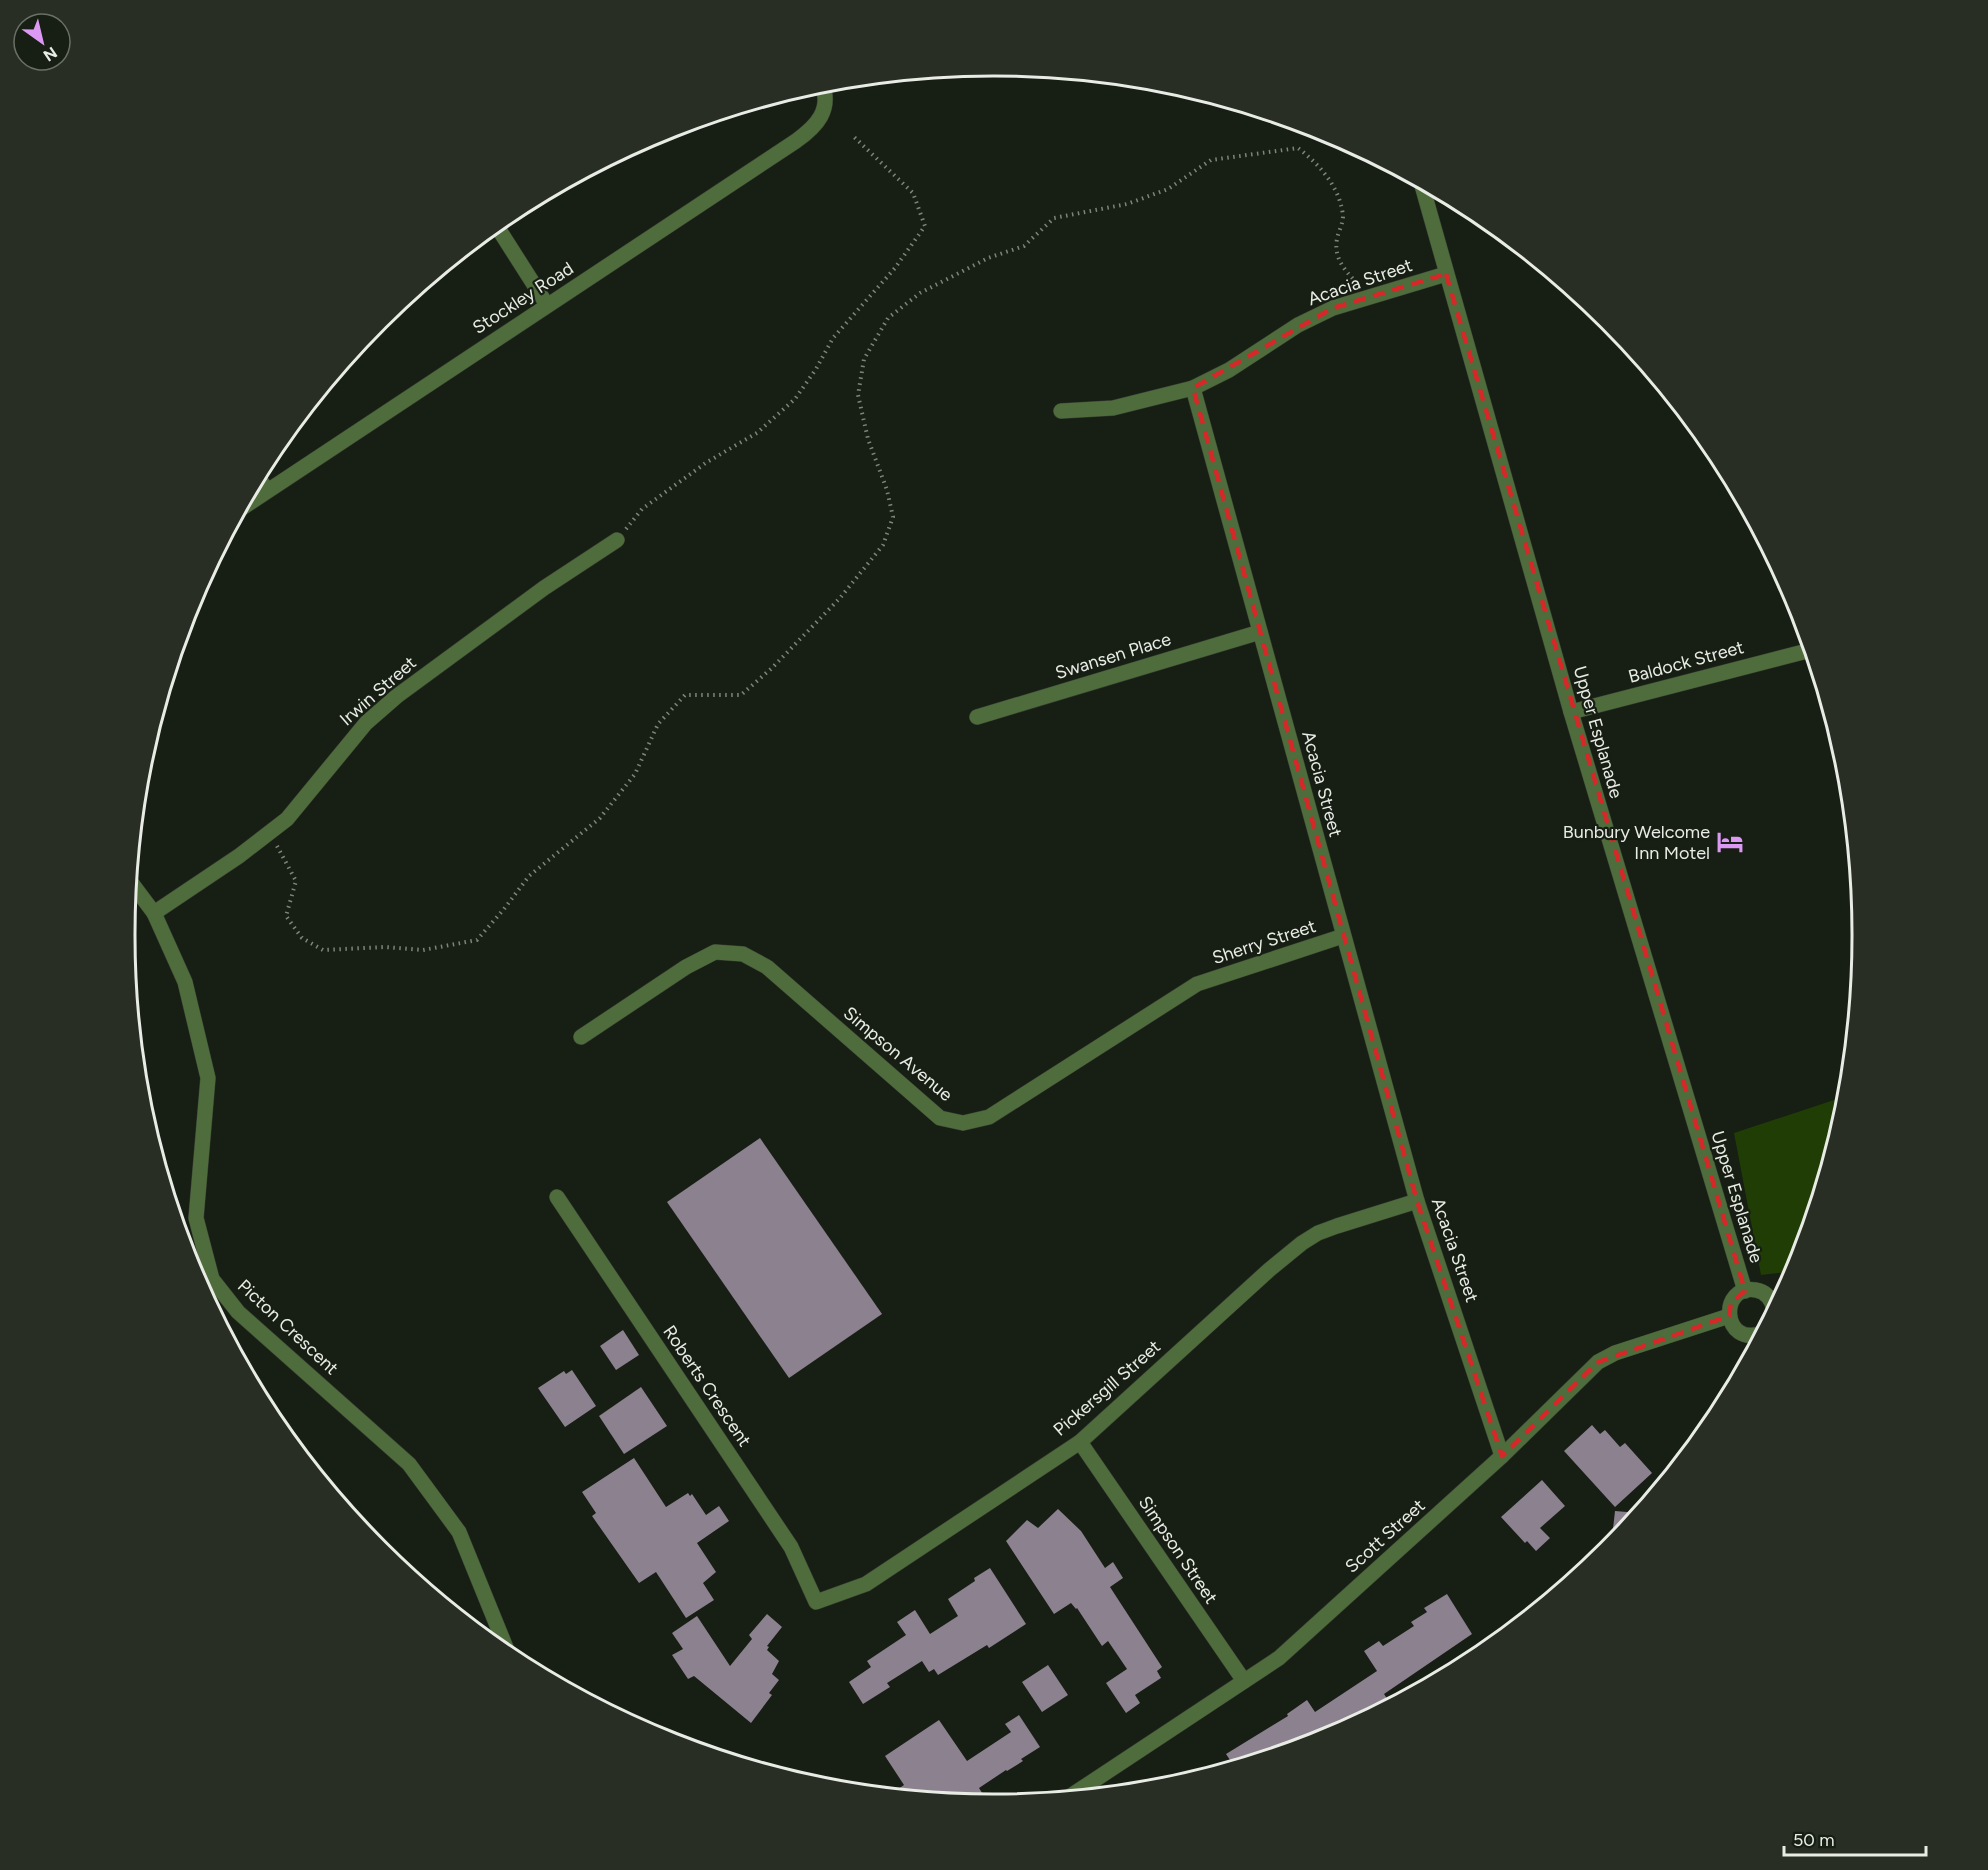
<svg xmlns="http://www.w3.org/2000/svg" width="1988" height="1870" viewBox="0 0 1988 1870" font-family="Figtree,sans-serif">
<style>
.green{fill:#1f3d04}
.building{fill:#8b818f}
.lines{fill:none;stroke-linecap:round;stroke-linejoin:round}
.minor-casing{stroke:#343b30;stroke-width:16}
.path{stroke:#7f847b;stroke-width:4;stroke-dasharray:1.5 4.5;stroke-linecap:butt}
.minor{stroke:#4f6c3d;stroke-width:15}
.marked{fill:none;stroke:#d62828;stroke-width:4.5;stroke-dasharray:12 8;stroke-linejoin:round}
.labels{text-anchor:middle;stroke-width:4.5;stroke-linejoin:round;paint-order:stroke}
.street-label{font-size:18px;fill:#e8ece5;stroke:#171e13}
.poi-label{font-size:18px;fill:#e8ece5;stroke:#171e13;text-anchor:end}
.rim{fill:none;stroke:#e8ece5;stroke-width:3}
</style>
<rect width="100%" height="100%" fill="#171e13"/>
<polygon class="green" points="1837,1099 1846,1105 1797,1268 1795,1271 1761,1275 1734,1133"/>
<g class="building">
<polygon points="760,1138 882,1314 789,1378 667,1202"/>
<polygon points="623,1330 639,1355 616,1370 600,1346"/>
<polygon points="572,1370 596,1406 565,1427 538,1388 564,1371 566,1374"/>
<polygon points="641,1387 667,1426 624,1454 599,1416"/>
<polygon points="1592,1425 1600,1434 1605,1430 1620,1447 1625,1443 1652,1473 1615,1507 1564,1451"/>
<polygon points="634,1458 666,1507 688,1493 690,1496 692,1494 706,1515 719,1506 729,1521 697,1543 716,1572 703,1583 714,1600 686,1618 656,1572 639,1583 592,1516 596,1513 582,1492"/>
<polygon points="1542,1480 1565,1506 1540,1528 1550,1538 1536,1551 1527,1541 1525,1543 1501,1517"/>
<polygon points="1058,1509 1081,1531 1105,1568 1113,1562 1123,1578 1110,1587 1162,1667 1157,1671 1161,1678 1135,1695 1140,1703 1126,1713 1106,1683 1127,1669 1108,1641 1102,1646 1077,1608 1076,1609 1071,1603 1054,1614 1006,1541 1027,1520 1038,1528"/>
<polygon points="1615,1511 1639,1513 1624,1531 1613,1529"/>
<polygon points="990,1568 1026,1624 989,1648 987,1645 938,1675 934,1669 929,1672 922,1661 887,1683 890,1687 863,1704 849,1682 871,1667 867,1661 906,1635 897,1622 915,1610 930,1634 958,1616 948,1599 975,1581 974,1578"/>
<polygon points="1447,1594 1472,1634 1384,1694 1388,1700 1358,1718 1356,1713 1327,1732 1330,1736 1306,1744 1301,1737 1274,1754 1234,1766 1226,1754 1288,1716 1287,1714 1307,1700 1315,1712 1377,1671 1364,1651 1379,1641 1383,1646 1414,1626 1411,1622 1427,1612 1424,1608"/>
<polygon points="767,1614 782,1627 767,1646 769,1647 767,1650 779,1661 772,1674 779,1680 769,1693 772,1695 751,1723 694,1676 688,1679 672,1655 683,1649 672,1633 697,1616 730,1666 752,1639 749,1635"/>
<polygon points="1048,1665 1068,1695 1042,1712 1022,1682"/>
<polygon points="1019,1715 1040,1747 1021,1759 1023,1761 1007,1771 1006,1770 979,1788 984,1796 976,1802 891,1794 904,1785 885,1756 939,1720 967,1761 1011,1732 1005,1724"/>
</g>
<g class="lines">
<g class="minor-casing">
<g id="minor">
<polyline points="1421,182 1571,712 1745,1291"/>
<polyline points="496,225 547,305"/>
<polyline points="1446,274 1333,308 1298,325 1229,370 1193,388 1417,1201 1502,1456"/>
<polyline points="1061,411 1113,408 1193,388"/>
<polyline points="258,477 267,490"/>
<path d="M242 508 796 141C817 126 832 110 822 83"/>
<polyline points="1571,712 1811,650"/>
<polyline points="977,717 1260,632"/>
<polyline points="130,881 154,913 185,982 208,1078 196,1218 212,1279 238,1312 409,1464 459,1532 509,1655"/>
<polyline points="154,913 239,856 287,819 366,723 397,696 544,588 617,540"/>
<polyline points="581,1037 686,967 715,952 743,954 767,967 940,1118 963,1123 989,1117 1197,984 1343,936"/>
<polyline points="557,1197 791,1547 816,1602 866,1584 1080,1442 1269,1270 1302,1243 1318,1233 1337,1226 1417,1201"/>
<path d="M1762 1333C1722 1348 1718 1284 1756 1290 1767 1292 1772 1300 1774 1310"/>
<polyline points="1080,1442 1244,1681"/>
<polyline points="1069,1797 1279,1658 1502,1456 1598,1362 1615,1353 1729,1316"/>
</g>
</g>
<g class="path">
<polyline points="626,529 642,509 707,462 757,433 795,399 816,369 833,338 895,268 925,226 913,193 852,135"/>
<path d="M277 846 296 881 286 916 302 938 323 950 385 947 423 950 477 940 504 909 529 876 600 818 635 774 658 724 685 695H741L772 668 840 598 883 545 893 517 887 490 868 439 858 395 864 359 888 318 920 293 988 258 1024 246 1054 218 1127 204 1168 189 1211 160 1298 148C1320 165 1340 187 1343 216 1343 222 1340 229 1338 235 1332 255 1343 269 1357 283"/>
</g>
<use href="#minor" class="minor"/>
</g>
<path class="marked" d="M1446 274 1745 1291 1731 1303 1729 1316 1598 1362 1502 1456 1417 1201 1193 388 1333 308Z"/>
<defs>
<g id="hotel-bare" transform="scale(2.07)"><path d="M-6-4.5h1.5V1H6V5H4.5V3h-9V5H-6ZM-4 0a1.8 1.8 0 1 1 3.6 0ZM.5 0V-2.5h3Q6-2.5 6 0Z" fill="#dc99f4" stroke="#171e13" stroke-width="2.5" paint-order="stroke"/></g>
</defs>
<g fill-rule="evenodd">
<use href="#hotel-bare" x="1730" y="842"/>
</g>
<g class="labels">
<g class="street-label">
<text transform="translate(1360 282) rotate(-19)" y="6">Acacia Street</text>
<text transform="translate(523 298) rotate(-33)" y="6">Stockley Road</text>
<text transform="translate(1113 656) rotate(-17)" y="6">Swansen Place</text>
<text transform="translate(1686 662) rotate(-15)" y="6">Baldock Street</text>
<text transform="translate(378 691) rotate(-41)" y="6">Irwin Street</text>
<text transform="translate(1598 732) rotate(74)" y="6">Upper Esplanade</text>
<text transform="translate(1322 784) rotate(75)" y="6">Acacia Street</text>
<text transform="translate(1264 942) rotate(-18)" y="6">Sherry Street</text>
<text transform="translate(898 1054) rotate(40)" y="6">Simpson Avenue</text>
<text transform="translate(1737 1197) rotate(73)" y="6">Upper Esplanade</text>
<text transform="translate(1455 1250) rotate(71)" y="6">Acacia Street</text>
<text transform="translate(288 1327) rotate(43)" y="6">Picton Crescent</text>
<text transform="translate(707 1386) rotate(56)" y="6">Roberts Crescent</text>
<text transform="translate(1107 1388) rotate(-41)" y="6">Pickersgill Street</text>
<text transform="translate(1385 1536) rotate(-42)" y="6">Scott Street</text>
<text transform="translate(1178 1550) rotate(56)" y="6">Simpson Street</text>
</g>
<g class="poi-label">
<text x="1710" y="838">Bunbury Welcome<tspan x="1710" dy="21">Inn Motel</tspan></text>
</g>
</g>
<path d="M0 0H1988V1870H0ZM993 76H994A858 858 0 0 1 1852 934V936A858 858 0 0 1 994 1794H993A858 858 0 0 1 135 936V934A858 858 0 0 1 993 76Z" fill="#282e24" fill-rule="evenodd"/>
<path class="rim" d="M993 76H994A858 858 0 0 1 1852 934V936A858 858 0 0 1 994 1794H993A858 858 0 0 1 135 936V934A858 858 0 0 1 993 76Z"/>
<g transform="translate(42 42) rotate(146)"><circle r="28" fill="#171e13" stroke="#6b7067" stroke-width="1.5"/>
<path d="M0-4.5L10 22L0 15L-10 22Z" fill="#dc99f4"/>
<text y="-9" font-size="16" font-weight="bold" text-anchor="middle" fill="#e8ece5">N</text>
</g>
<path d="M1784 1846v9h142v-9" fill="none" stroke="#e8ece5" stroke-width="3"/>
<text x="1793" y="1846" font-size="18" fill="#e8ece5" stroke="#171e13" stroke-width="4.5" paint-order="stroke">50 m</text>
</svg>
